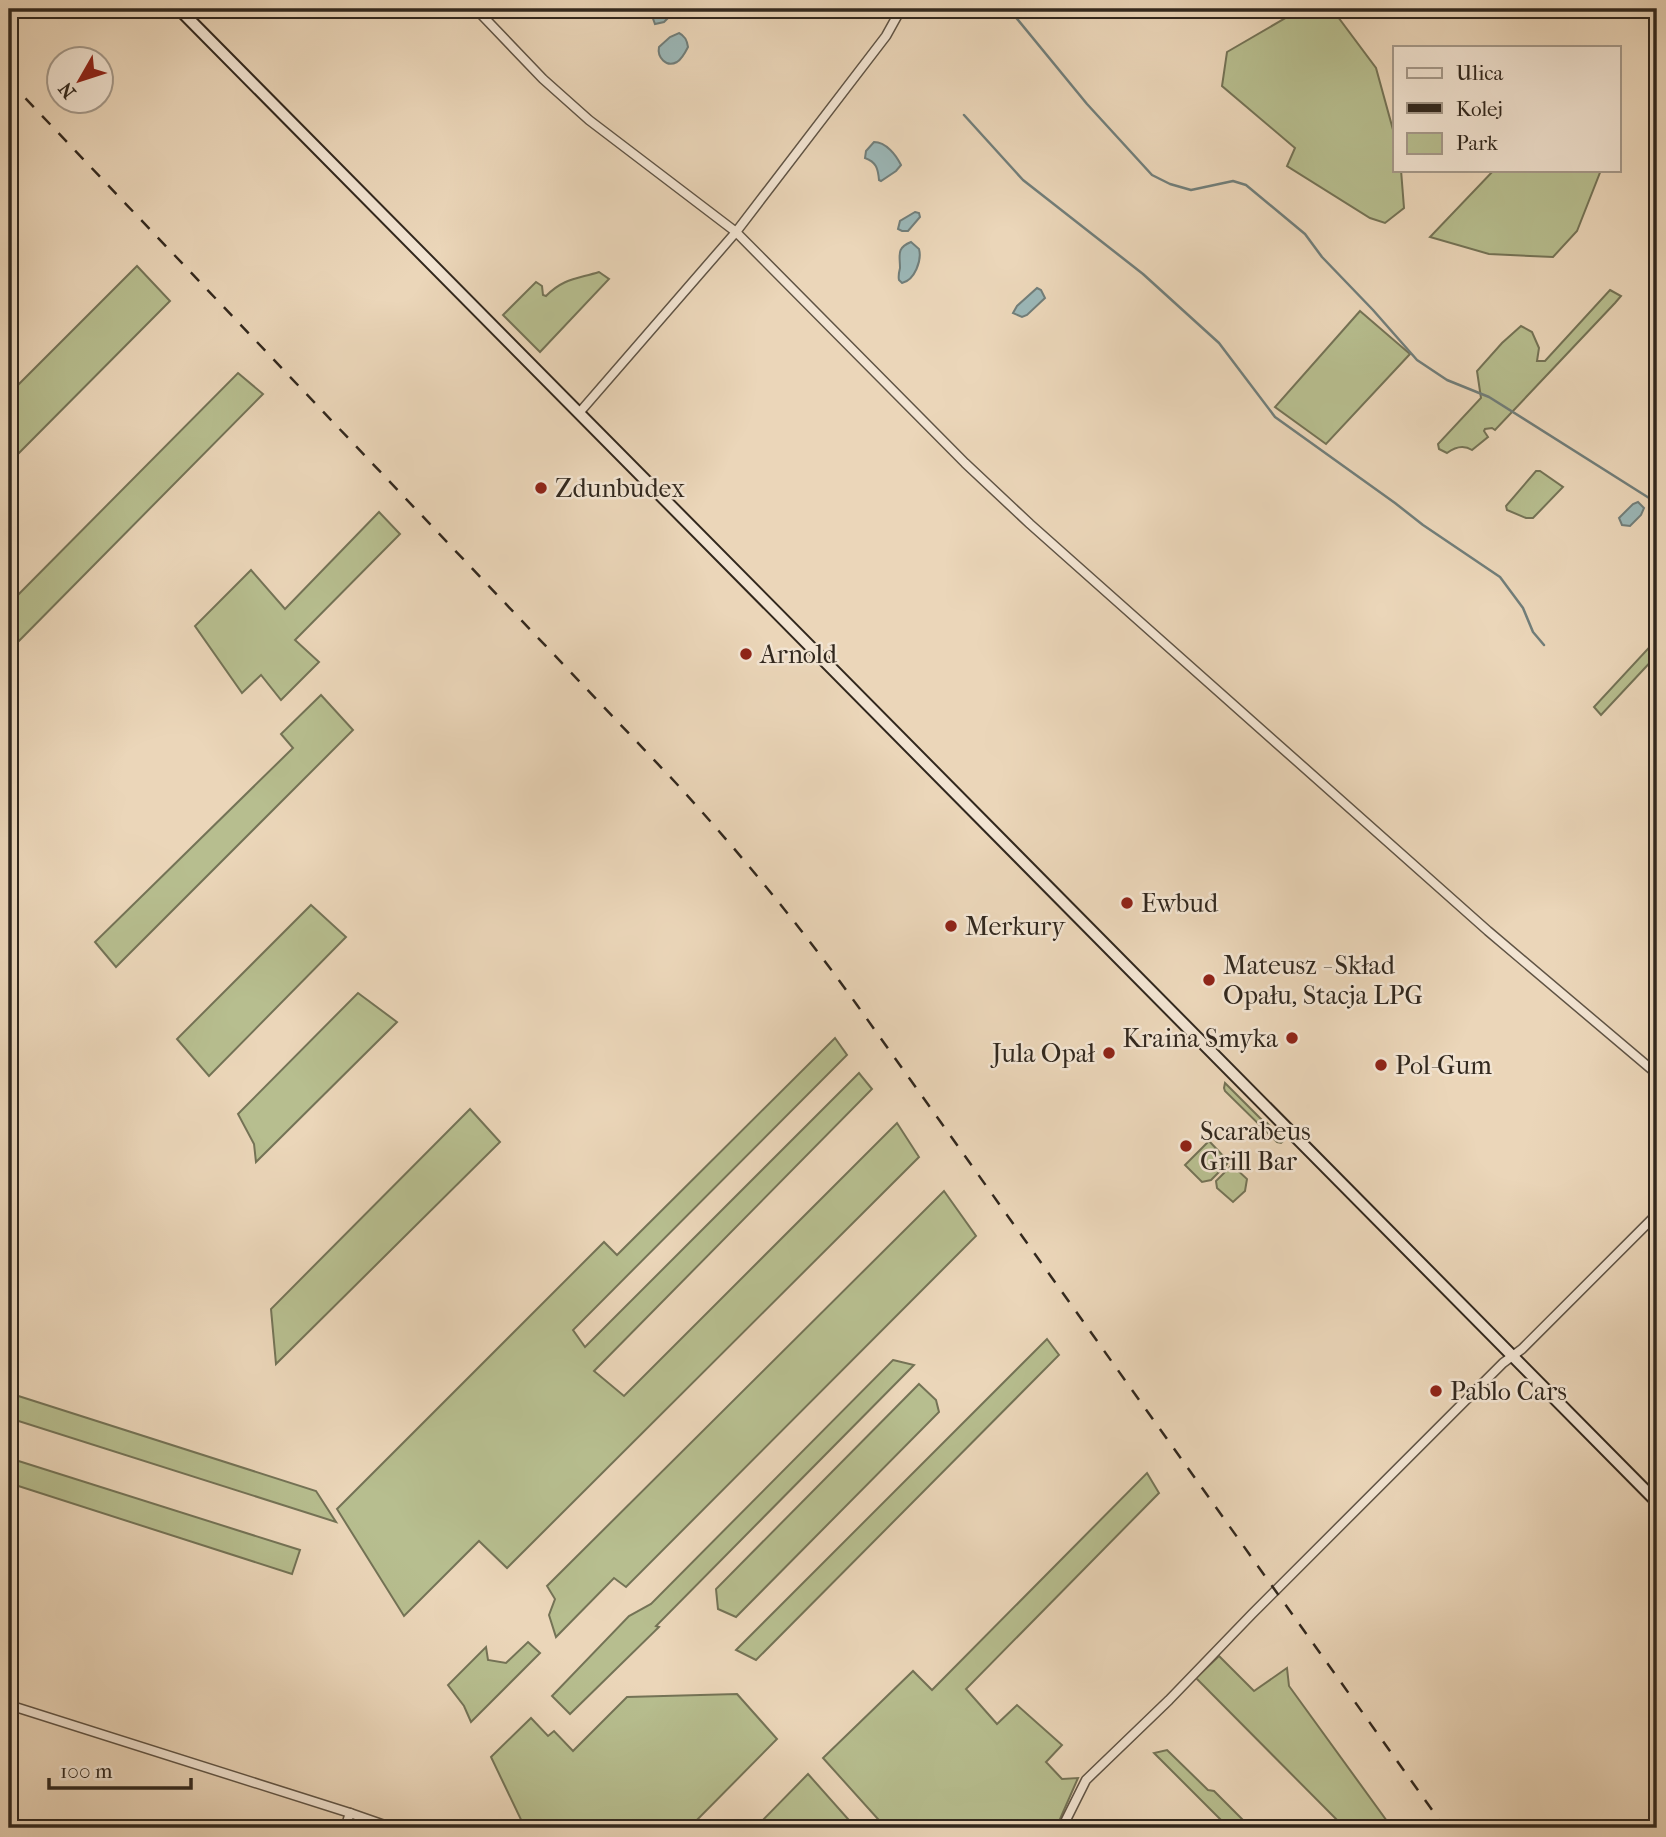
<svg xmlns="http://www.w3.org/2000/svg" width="1666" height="1837" viewBox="0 0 1666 1837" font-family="'IM FELL French Canon',serif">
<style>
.green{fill:#b7be8f;stroke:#747356;stroke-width:2}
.water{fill:#9bb7b7;stroke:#717e7a;stroke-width:2}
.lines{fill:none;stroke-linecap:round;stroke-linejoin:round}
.stream{stroke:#717e7a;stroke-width:2.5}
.street-casing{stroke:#605445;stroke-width:11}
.secondary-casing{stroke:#32281e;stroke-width:14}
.street{stroke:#f2e4d2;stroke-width:8}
.secondary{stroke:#f2e4d2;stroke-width:10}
.rail{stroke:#32281e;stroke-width:2.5;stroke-dasharray:12 12;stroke-linecap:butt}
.poi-dot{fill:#8f2418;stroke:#f2e4d2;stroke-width:2.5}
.labels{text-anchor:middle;stroke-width:5;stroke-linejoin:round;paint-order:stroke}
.poi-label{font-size:26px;fill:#32281e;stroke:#f2e4d2;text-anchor:start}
</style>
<rect width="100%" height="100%" fill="#ebd6b9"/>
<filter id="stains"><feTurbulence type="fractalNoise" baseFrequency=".00286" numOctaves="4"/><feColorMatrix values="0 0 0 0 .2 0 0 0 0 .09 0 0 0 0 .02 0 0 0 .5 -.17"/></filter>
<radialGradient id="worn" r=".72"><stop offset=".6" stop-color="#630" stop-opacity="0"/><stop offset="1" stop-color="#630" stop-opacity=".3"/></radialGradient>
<g class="green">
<polygon points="1301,9 1332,9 1376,68 1395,137 1395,170 1401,170 1404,208 1385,223 1370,218 1287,166 1295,148 1222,86 1227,52"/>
<polygon points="1494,170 1601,170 1577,231 1553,257 1489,254 1430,237"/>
<polygon points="137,266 170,301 9,463 9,394"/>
<path d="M599 272 609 279 540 352 503 315 536 282 542 286 543 295 546 296C564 278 577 279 599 272Z"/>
<path d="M1610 290 1621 296 1615 303 1495 430 1492 428 1485 429 1484 431 1488 437 1472 450C1463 444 1455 447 1447 453L1439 449 1438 444 1481 398 1477 371 1502 343 1521 326 1532 332 1539 348 1537 361H1545Z"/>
<polygon points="1360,311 1410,354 1326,444 1275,407"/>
<polygon points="238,373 263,394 9,651 9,604"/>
<polygon points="1536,471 1540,471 1563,487 1533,518 1526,518 1507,510 1506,506"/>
<polygon points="379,512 400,534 295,640 319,662 281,700 261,675 242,693 195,626 251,570 285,609"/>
<polygon points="1657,639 1657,655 1601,715 1594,707"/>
<polygon points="321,695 353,730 116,967 95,942 293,748 281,734"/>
<polygon points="311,905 346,937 209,1076 177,1039"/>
<polygon points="358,993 397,1022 256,1162 254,1144 238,1114"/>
<polygon points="835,1038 847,1055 573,1330 585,1347 859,1073 872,1089 594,1371 624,1396 897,1123 919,1157 507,1568 479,1541 404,1616 337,1509 604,1242 617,1255"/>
<polygon points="1225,1083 1266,1124 1267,1123 1283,1139 1283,1141 1281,1143 1277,1142 1225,1091 1224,1088"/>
<polygon points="470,1109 500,1142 276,1364 271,1309"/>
<polygon points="1209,1141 1228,1161 1227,1164 1211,1180 1202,1182 1185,1165"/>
<polygon points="1231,1166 1233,1166 1247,1179 1245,1191 1233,1202 1217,1188 1216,1181"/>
<polygon points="944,1191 976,1236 626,1587 614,1578 556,1637 549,1615 555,1599 547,1586"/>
<polygon points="1047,1339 1059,1355 756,1660 736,1650"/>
<polygon points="893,1360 914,1365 656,1626 659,1627 570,1714 552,1696 629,1616 651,1604"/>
<polygon points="919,1384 936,1400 939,1412 736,1617 718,1609 716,1589"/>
<polygon points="9,1393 316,1491 336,1522 9,1418"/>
<polygon points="9,1458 300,1550 292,1574 9,1483"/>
<polygon points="1147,1473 1159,1493 966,1689 997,1724 1017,1705 1062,1745 1046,1762 1062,1779 1078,1778 1057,1826 1055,1828 886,1828 823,1758 913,1671 932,1690"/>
<polygon points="528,1642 540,1653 471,1722 464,1706 448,1685 486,1647 488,1660 506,1663"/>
<polygon points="1219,1656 1254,1691 1287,1668 1289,1686 1392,1828 1345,1828 1196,1678"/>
<polygon points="737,1694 777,1739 689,1828 525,1828 491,1757 531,1718 548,1736 554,1731 573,1751 627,1697"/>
<polygon points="1167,1750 1208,1790 1214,1791 1251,1828 1229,1828 1154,1753"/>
<polygon points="808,1774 856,1828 755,1828"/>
</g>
<g class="water">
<polygon points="657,9 677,9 664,22 655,24 652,16"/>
<path d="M679 33C685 36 687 40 688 47 685 53 682 59 677 62 666 68 657 57 659 47L670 37Z"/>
<path d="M874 142C886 142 896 155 901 165L896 171 881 181 879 180C878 168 876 162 865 158L866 151Z"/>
<polygon points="915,212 919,213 920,217 908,231 902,231 898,229 900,221"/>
<path d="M911 242 919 249C922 260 915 280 902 283L899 280C898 276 899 272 900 268 900 255 896 248 911 242Z"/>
<polygon points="1037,288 1041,290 1045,298 1027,315 1022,317 1013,313 1017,306"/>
<polygon points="1638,502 1644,508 1641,515 1630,526 1622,525 1619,518 1633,504"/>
</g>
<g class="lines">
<g class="stream">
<polyline points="1009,9 1087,104 1152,175 1170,184 1191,190 1233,181 1246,185 1305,234 1322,257 1373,310 1417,360 1447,380 1489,397 1657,503"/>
<polyline points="964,115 1023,180 1143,274 1219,343 1275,417 1395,503 1423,525 1500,577 1523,608 1533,632 1544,645"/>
</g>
<g class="street-casing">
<g id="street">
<polyline points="476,9 543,79 589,120 736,232 965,463 1030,524 1488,931 1657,1074"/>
<polyline points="579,413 736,232 886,36 901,9"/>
<polyline points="9,1705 350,1813 393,1828"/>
<polyline points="345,1828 350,1813"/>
<polyline points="1062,1828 1086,1780 1169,1700 1252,1614 1503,1363 1522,1349 1657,1214"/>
</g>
</g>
<g class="secondary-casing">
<polyline id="secondary" points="179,9 1657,1502"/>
</g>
<use href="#street" class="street"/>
<use href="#secondary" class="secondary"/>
<path class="rail" d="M9 81 675 782C740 853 801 927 857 1005L1445 1828"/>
</g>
<g class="poi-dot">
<circle cx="541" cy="488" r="7"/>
<circle cx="746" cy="654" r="7"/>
<circle cx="1127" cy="903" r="7"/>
<circle cx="951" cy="926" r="7"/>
<circle cx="1209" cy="980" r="7"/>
<circle cx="1292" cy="1038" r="7"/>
<circle cx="1109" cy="1053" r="7"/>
<circle cx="1381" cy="1065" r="7"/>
<circle cx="1186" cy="1146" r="7"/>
<circle cx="1436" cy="1391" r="7"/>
</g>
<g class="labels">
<g class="poi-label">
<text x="555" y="497">Zdunbudex</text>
<text x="760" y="663">Arnold</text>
<text x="1141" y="912">Ewbud</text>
<text x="965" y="935">Merkury</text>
<text x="1223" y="974">Mateusz - Skład<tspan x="1223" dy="30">Opału, Stacja LPG</tspan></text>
<text x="1278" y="1047" text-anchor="end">Kraina Smyka</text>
<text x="1095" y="1062" text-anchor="end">Jula Opał</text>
<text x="1395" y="1074">Pol-Gum</text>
<text x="1200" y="1140">Scarabeus<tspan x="1200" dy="30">Grill Bar</tspan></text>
<text x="1450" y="1400">Pablo Cars</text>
</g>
</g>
<rect width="1666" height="1837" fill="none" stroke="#ebd6b9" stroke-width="35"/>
<rect x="10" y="10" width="1645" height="1816" fill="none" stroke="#32281e" stroke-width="3.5"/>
<rect x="18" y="18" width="1631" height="1802" fill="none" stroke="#32281e" stroke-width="2"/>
<rect x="1393" y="46" width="228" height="126" fill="#f2e4d2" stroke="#a5998a" stroke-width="2"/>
<rect x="1407" y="68" width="35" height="10" fill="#f2e4d2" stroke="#a5998a" stroke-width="2"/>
<text x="1456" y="80" font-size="21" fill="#32281e">Ulica</text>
<rect x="1407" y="103" width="35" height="10" fill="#32281e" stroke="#a5998a" stroke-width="2"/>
<text x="1456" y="116" font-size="21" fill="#32281e">Kolej</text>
<rect x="1407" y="133" width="35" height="21" fill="#b7be8f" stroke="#a5998a" stroke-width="2"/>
<text x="1456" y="150" font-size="21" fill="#32281e">Park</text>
<g transform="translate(80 80) rotate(231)"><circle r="33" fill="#f2e4d2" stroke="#a5998a" stroke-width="2"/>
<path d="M0-5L12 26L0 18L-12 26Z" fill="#8f2418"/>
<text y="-10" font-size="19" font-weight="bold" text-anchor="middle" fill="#32281e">N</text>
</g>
<path d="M49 1778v10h142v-10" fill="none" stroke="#32281e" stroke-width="3.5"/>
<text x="60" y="1778" font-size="21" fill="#32281e" stroke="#f2e4d2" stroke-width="5" paint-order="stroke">100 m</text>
<rect width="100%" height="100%" filter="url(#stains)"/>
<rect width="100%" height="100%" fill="url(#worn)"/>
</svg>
